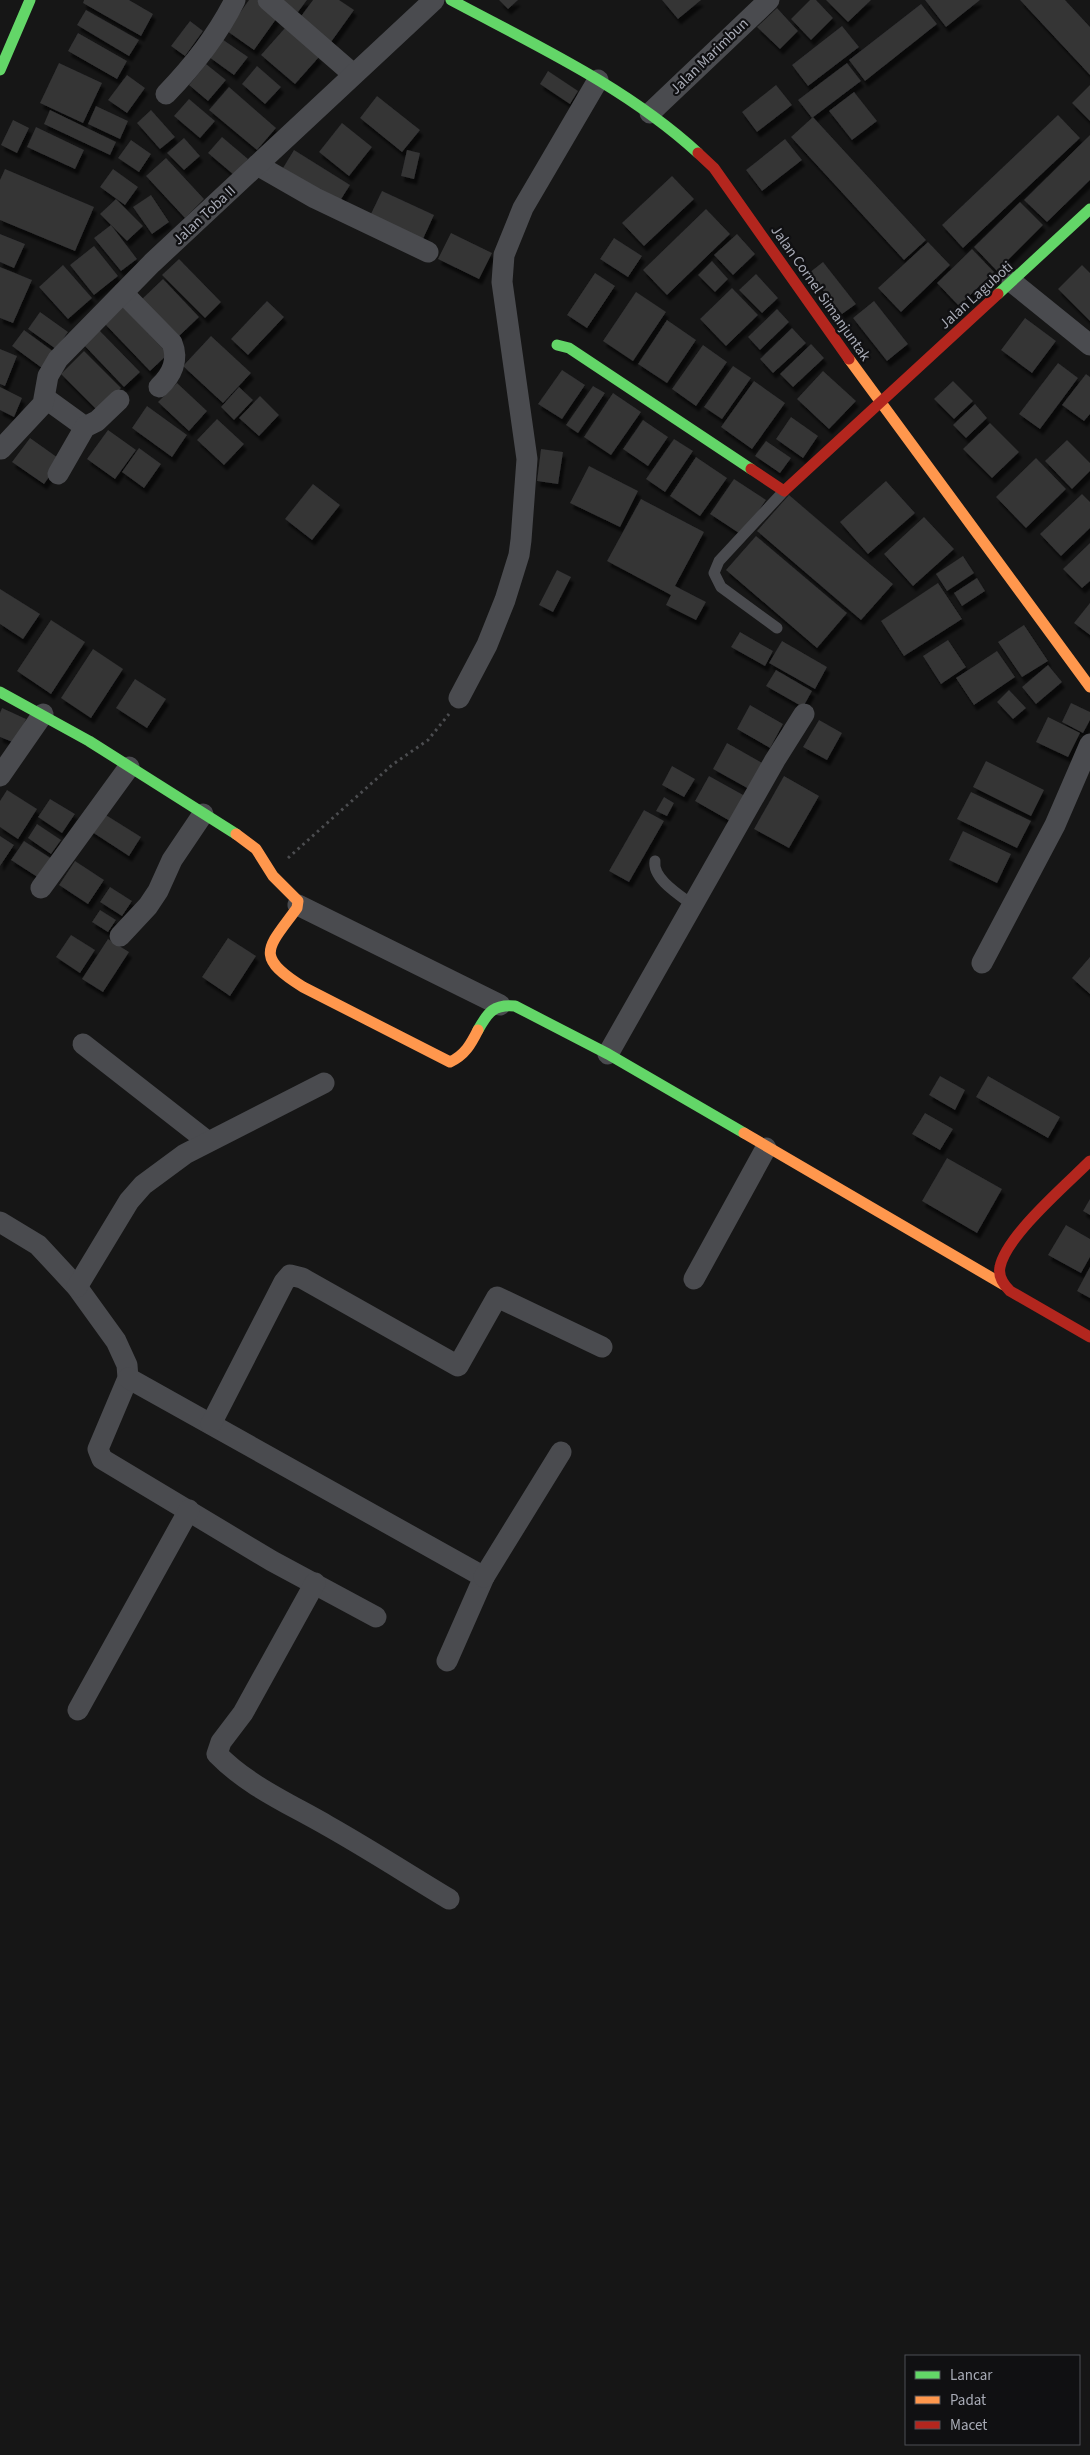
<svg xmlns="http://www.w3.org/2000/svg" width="1090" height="2455" viewBox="0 0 1090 2455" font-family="'Source Sans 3',sans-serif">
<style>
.building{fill:#343435;filter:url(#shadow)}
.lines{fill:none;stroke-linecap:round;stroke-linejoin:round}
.path{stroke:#4c4d50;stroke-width:3;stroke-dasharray:2.5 4;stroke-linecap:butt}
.lane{stroke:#4a4b4f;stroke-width:11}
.street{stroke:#4a4b4f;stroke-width:21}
.fast{stroke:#63d668;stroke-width:11}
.slow{stroke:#ff974d;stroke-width:11}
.jam{stroke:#b3261e;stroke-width:11}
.labels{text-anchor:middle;stroke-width:4.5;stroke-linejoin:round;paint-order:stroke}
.street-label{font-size:15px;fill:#a8abb6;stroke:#101012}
</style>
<defs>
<filter id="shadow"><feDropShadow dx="3" dy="5.5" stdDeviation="1" flood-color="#0009"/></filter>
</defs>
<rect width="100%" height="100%" fill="#161616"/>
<g class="building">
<polygon points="84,0 129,0 153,14 141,36 83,3"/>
<polygon points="249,0 257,0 279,15 254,50 227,31"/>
<polygon points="281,0 307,0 298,12"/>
<polygon points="313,0 339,0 354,10 331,42 299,19"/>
<polygon points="499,0 518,0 508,9"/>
<polygon points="662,0 701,0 678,19"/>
<polygon points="810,0 816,0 833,18 811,40 791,19"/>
<polygon points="826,0 871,0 848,22"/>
<polygon points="925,0 980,0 946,27"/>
<polygon points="1020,0 1065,0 1090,27 1090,75"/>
<polygon points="921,4 937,24 865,81 849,60"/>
<polygon points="777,8 798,31 780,49 757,27"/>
<polygon points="86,10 139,40 129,56 77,25"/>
<polygon points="190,21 203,31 185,56 171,46"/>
<polygon points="842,26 859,47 808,86 792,65"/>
<polygon points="285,28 319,57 295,84 261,55"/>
<polygon points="78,33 127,61 117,79 68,51"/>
<polygon points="222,39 248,57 234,75 209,57"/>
<polygon points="59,63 102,83 83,123 40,103"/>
<polygon points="847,63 861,81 812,118 798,100"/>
<polygon points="206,64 226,80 208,101 189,85"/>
<polygon points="257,66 281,87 265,104 242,84"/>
<polygon points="548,71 578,91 570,104 540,84"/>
<polygon points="127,75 145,88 127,113 108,100"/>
<polygon points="776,85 792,105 757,132 742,112"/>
<polygon points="1090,85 1090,121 1072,103"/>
<polygon points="229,87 276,128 257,150 209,110"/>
<polygon points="854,92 877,121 852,140 829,111"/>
<polygon points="377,96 420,130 402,152 360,118"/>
<polygon points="189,99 215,121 200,138 174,116"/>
<polygon points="96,106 128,121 120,139 88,124"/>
<polygon points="50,110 116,142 110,155 44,124"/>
<polygon points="151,110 175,137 160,149 137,123"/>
<polygon points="1058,115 1080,138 963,248 942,225"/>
<polygon points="813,117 926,240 904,260 791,137"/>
<polygon points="13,120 29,128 17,153 1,145"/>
<polygon points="342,123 372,147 349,176 319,152"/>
<polygon points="36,127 84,150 75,169 27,147"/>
<polygon points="1090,135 1090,180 1047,222 1024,200"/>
<polygon points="222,137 248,159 234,175 208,153"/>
<polygon points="184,138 200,156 184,170 167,153"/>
<polygon points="785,139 802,160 762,191 746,170"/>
<polygon points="131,140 151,154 139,172 118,158"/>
<polygon points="294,150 350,185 338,204 283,168"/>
<polygon points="407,150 420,153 414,179 401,176"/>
<polygon points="166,158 204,199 185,218 146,176"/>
<polygon points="5,169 94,207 75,251 0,220 0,180"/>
<polygon points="113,169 138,187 125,205 100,187"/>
<polygon points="672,176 694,199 644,246 622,223"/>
<polygon points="382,191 434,215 422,241 369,218"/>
<polygon points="151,195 169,222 152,234 133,207"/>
<polygon points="116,199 143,226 127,241 100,214"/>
<polygon points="1020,202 1043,225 997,271 974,247"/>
<polygon points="706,209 730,234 667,295 643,270"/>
<polygon points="111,225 137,259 121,271 94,238"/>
<polygon points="451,233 492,253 479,279 438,259"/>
<polygon points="0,234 25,244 14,268 0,262"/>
<polygon points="737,234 755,254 733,275 714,255"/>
<polygon points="614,238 642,256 628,277 600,259"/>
<polygon points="928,242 950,265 901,312 878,288"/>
<polygon points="94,246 118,276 94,295 70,265"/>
<polygon points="972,249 994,272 959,306 937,283"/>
<polygon points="179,259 221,302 205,318 162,275"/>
<polygon points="712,261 728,279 715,292 698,275"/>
<polygon points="823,262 856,304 842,314 809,273"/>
<polygon points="63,265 92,298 68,319 39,287"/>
<polygon points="1082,265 1090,273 1090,321 1058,289"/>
<polygon points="0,267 32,280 13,323 0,318"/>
<polygon points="595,273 615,286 587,328 567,315"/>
<polygon points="756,274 778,298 762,313 739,290"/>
<polygon points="163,279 199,317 177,338 140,301"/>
<polygon points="732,288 758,315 726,346 700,319"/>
<polygon points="636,292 666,312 633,361 603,341"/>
<polygon points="267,301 284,317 248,355 231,339"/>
<polygon points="874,301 908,344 887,361 853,318"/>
<polygon points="122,306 168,354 150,371 104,323"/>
<polygon points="777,309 789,322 760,350 748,337"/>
<polygon points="40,312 68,332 56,349 28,329"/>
<polygon points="1025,318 1056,341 1032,373 1001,350"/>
<polygon points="667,320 696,340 667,383 638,364"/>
<polygon points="97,328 140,372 124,387 82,343"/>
<polygon points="792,328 806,343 773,373 760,359"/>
<polygon points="24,330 54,352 42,368 12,346"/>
<polygon points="211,336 251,373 223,403 183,366"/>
<polygon points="811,344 824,358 793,387 780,374"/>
<polygon points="703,345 727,362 696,406 672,389"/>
<polygon points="0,349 17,356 5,386 0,384"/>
<polygon points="84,351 121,388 98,411 61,374"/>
<polygon points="1058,363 1078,378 1040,429 1019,414"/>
<polygon points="733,366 751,378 722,419 704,407"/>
<polygon points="562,370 585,385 562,419 538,404"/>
<polygon points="823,371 856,401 829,429 797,399"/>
<polygon points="1086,374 1090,377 1090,414 1084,421 1062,405"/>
<polygon points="754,381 785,403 752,449 721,427"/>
<polygon points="953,381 973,401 954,419 934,399"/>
<polygon points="177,383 207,411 189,431 158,402"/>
<polygon points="593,386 605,393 578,433 566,425"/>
<polygon points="0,387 22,398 14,417 0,410"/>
<polygon points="239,387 253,400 234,420 221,407"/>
<polygon points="613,393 641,412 611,455 584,437"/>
<polygon points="260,396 279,415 259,436 239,418"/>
<polygon points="975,404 987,418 966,438 953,425"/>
<polygon points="147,406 187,435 172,457 132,428"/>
<polygon points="791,417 818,436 803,458 776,439"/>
<polygon points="217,419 244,444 224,465 197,440"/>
<polygon points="643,420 668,437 648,466 623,449"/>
<polygon points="990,423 1019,452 992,478 963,449"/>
<polygon points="108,430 136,450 115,479 87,459"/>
<polygon points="30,438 61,460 44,484 12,462"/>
<polygon points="674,439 693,451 665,492 646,479"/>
<polygon points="1067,440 1090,463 1090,471 1072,489 1045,461"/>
<polygon points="766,441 791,458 780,473 755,456"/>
<polygon points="139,448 161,464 144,488 122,472"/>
<polygon points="541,449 563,452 558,484 537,481"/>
<polygon points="696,457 727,478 700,516 670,496"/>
<polygon points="1036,458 1066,489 1026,528 996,497"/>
<polygon points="589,466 638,491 620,527 570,503"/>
<polygon points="734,479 766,500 742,535 710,514"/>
<polygon points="886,481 915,513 868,554 840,522"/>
<polygon points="313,484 340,505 312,540 285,519"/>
<polygon points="1082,494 1090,502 1090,528 1061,556 1040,534"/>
<polygon points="789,495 893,584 861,620 757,531"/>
<polygon points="641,499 704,532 675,586 706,602 696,620 666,605 671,595 607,561"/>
<polygon points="924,517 954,549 913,586 884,554"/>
<polygon points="756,536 847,613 817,648 726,570"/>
<polygon points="1090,543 1090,581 1082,588 1063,569"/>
<polygon points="963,556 974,573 947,591 936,574"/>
<polygon points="557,570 571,577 553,612 539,605"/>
<polygon points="977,578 985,591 962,606 954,593"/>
<polygon points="938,583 962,619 904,656 881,621"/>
<polygon points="0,589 40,614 23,639 0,624"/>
<polygon points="1090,603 1090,635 1074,623"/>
<polygon points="51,620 85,642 51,694 17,671"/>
<polygon points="1024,625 1048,661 1022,677 998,642"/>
<polygon points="740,632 773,651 765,666 731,647"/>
<polygon points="948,640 966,667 941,684 923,656"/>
<polygon points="782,641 827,667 815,689 769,663"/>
<polygon points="93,649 123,669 91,718 61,698"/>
<polygon points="997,651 1015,677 974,705 956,678"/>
<polygon points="1048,665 1062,682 1036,704 1022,687"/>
<polygon points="776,670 812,691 803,707 766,686"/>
<polygon points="135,679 166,699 147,728 116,708"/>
<polygon points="1009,690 1026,708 1013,719 997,702"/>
<polygon points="1071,703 1090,712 1090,720 1083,733 1062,722"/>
<polygon points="750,705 783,724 770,748 737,729"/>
<polygon points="2,708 26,719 15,743 0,737 0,713"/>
<polygon points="1048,717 1080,733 1068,757 1036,742"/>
<polygon points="819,720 842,733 827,760 803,747"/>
<polygon points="727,743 764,764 749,789 713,769"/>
<polygon points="986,761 1044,790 1031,816 973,787"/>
<polygon points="672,766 695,779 684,797 662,785"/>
<polygon points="709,776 745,796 730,821 695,801"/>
<polygon points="784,776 819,796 789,848 754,829"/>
<polygon points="7,790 37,809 18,839 0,827 0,801"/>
<polygon points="971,792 1031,821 1017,848 957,819"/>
<polygon points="664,797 674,803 667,816 656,811"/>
<polygon points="50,799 75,814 62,833 38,817"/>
<polygon points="644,810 664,821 629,882 609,871"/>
<polygon points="101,812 141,837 129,856 89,830"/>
<polygon points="37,824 61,840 51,854 28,838"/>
<polygon points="963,831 1011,854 997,883 949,860"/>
<polygon points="0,836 14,845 0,866"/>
<polygon points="24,841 52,859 39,878 11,860"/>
<polygon points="75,861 104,880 88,904 59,885"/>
<polygon points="110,887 132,901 122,916 100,902"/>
<polygon points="100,910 116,920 108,932 92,922"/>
<polygon points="71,935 95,950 80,973 56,957"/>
<polygon points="228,938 256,956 230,996 202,977"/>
<polygon points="108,939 129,952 103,992 82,979"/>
<polygon points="1090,957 1090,994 1072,978"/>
<polygon points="940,1076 965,1090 955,1110 929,1095"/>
<polygon points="988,1076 1060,1117 1048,1138 976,1097"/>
<polygon points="925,1113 953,1129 940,1150 912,1134"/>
<polygon points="947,1158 1002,1189 977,1233 922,1201"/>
<polygon points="1090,1199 1090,1215 1083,1211"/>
<polygon points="1066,1225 1090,1239 1090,1257 1081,1273 1048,1255"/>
<polygon points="1090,1267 1090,1298 1077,1291"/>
</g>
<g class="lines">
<polyline class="path" points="288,858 392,765 428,740 449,714"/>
<g class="lane">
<polyline points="777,628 721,587 714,573 719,561 784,491"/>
<path d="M655 861C652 879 681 896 694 906"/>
</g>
<g class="street">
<polyline points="268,0 353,74"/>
<path d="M166 94C194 65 217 36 235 0"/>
<polyline points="650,113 769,0"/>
<polyline points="257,165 315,198 428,252"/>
<polyline points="1012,282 1090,345"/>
<path d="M123 293 172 343C179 360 172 375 159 387"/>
<polyline points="45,398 85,427"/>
<polyline points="1,449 43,404 48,376 58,359 152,263 434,0"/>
<polyline points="58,474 85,427 97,421 119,400"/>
<polyline points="459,698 487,645 505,600 519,555 521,540 527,459 502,282 504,255 523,208 598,80"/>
<polyline points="0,776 43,714"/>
<polyline points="41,888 129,767"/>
<polyline points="298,905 500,1005"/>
<polyline points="120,936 148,906 158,891 172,860 203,814"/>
<polyline points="982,963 1055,825 1090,744"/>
<polyline points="83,1044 207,1141"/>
<polyline points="608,1054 775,760 804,714"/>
<polyline points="0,1222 38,1245 77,1287 116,1341 127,1365 128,1378 98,1449 102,1459 272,1561 376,1617"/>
<polyline points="694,1279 766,1148"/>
<polyline points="77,1287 129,1201 143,1185 185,1154 324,1083"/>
<polyline points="128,1378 484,1577 447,1661"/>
<polyline points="211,1424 284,1282 290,1275 302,1278 458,1366 497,1297 602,1347"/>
<polyline points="484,1577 561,1452"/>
<path d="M315 1583 243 1713 221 1742 217 1754C248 1786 290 1804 328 1826 369 1849 409 1875 449 1899"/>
<polyline points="78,1710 189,1510"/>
</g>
<g class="fast">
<path d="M451 0C537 46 626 87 698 153"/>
<polyline points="0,70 30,0"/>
<polyline points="998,294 1090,209"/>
<polyline points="557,345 569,348 751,469"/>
<polyline points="0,692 89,741 236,834"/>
<path d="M478 1030C488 1012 494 1004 515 1006L608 1054 744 1133"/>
</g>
<g class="slow">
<polyline points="849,359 1090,687"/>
<path d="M236 834 256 849 273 876 298 901 297 908C268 948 253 956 303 987L450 1062C465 1055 471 1044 478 1030"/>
<polyline points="744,1133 1004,1285"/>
</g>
<g class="jam">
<polyline points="698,153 714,168 849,359"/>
<polyline points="751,469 784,491 998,294"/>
<path d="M1090 1161C1067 1184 1006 1236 1000 1267 998 1276 1004 1285 1010 1291L1090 1337"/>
</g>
</g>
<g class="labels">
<g class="street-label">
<text transform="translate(709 56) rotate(-44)" y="5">Jalan Marimbun</text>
<text transform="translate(204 215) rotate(-43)" y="5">Jalan Toba II</text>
<text transform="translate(821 293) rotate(55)" y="5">Jalan Cornel Simanjuntak</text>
<text transform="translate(976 295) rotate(-42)" y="5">Jalan Laguboti</text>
</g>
</g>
<rect x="905" y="2355" width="175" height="90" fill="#101012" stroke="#4d4e54"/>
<rect x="915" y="2371" width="25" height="8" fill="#63d668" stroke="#4d4e54"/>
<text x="950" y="2380" font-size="15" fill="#a8abb6">Lancar</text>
<rect x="915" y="2396" width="25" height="8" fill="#ff974d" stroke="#4d4e54"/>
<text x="950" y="2405" font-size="15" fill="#a8abb6">Padat</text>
<rect x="915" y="2421" width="25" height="8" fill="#b3261e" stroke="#4d4e54"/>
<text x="950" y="2430" font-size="15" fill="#a8abb6">Macet</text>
</svg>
